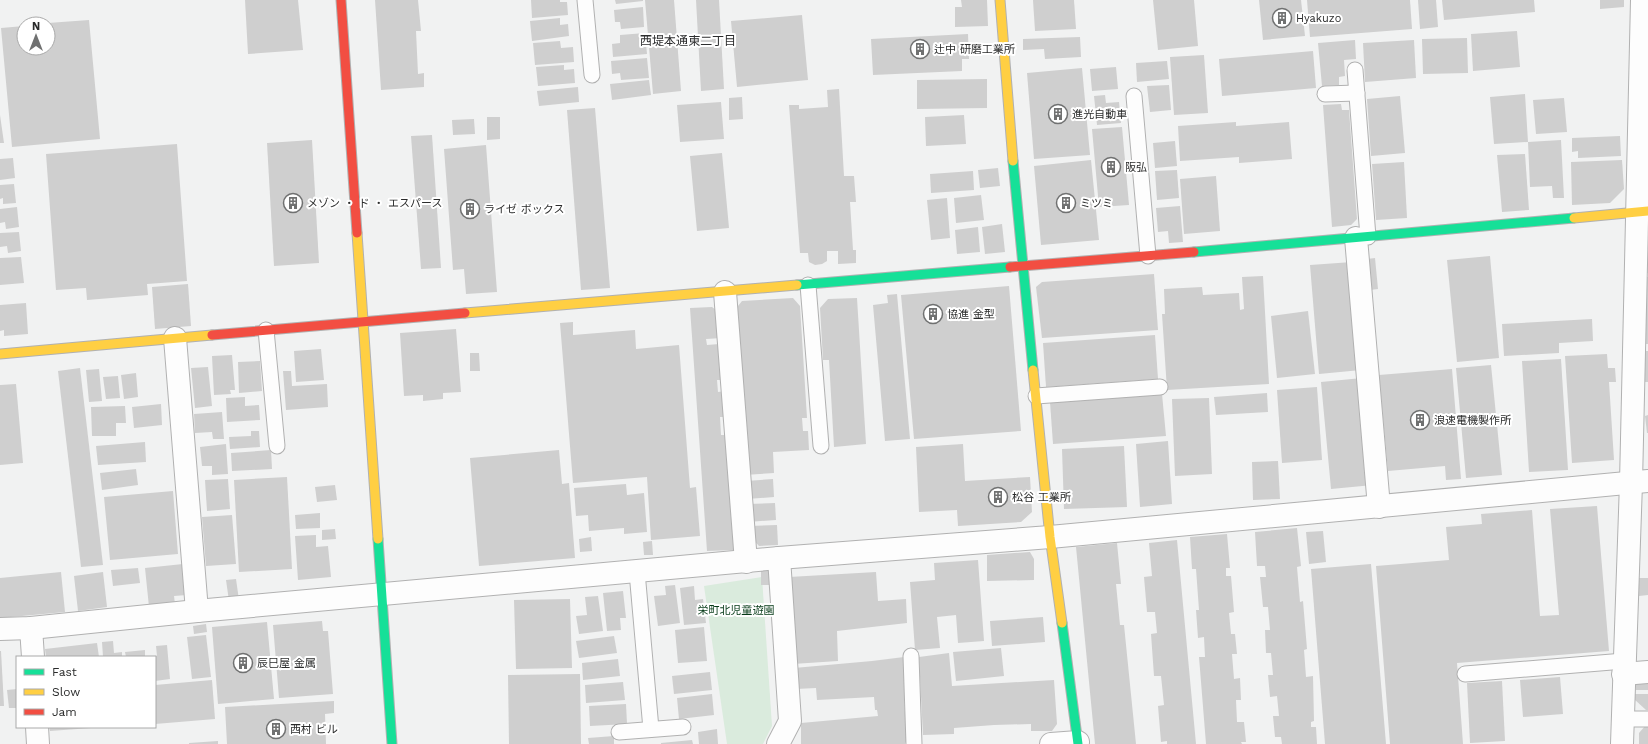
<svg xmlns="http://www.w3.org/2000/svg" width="1648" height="744" viewBox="0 0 1648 744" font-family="'Work Sans','Noto Sans JP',sans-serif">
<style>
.green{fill:#daebdd}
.building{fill:#cfcfcf}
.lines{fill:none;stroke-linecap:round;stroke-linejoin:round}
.lane-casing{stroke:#b1b1b1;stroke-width:17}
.street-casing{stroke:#b1b1b1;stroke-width:24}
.fast-casing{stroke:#b1b1b1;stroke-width:11}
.slow-casing{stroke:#b1b1b1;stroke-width:11}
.jam-casing{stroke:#b1b1b1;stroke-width:11}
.lane{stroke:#fdfdfd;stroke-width:15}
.street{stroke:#fdfdfd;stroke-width:22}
.fast{stroke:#16e098;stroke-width:9}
.slow{stroke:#ffcf43;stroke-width:9}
.jam{stroke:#f24e42;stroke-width:9}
.labels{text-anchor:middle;stroke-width:4;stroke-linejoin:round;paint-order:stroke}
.poi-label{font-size:11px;fill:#2a2b2b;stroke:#fff;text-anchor:start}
.park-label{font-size:11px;fill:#053a17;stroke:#fff}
.neighbourhood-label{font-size:12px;fill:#2c2d2e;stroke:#fff}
</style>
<rect width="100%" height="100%" fill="#f1f2f2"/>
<polygon class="green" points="762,577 772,726 763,744 727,744 704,586"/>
<g class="building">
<polygon points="245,0 298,0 303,50 248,54"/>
<polygon points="375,0 418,0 421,31 416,31 418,74 424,73 424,87 381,90"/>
<polygon points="531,0 560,0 560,2 567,2 568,15 532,18"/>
<polygon points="615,0 643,0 643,1 616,4"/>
<polygon points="645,0 674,0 681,91 653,94"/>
<polygon points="696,0 719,0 724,89 701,91"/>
<polygon points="961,0 987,0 988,26 955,27 955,7 962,7"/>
<polygon points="1033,0 1074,0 1076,29 1035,31"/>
<polygon points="1153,0 1194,0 1198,46 1158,50"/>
<polygon points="1259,0 1301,0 1305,36 1263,40"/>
<polygon points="1307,0 1410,0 1412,29 1310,37"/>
<polygon points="1418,0 1436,0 1438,27 1420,29"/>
<polygon points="1442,0 1534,0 1535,12 1444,20"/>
<polygon points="1600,0 1624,0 1624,7 1600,9"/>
<polygon points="643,7 644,27 621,29 620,22 615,22 614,10"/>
<polygon points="802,15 808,80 737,87 731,21"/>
<polygon points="560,18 560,25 568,24 569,36 532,41 530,21"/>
<polygon points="89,20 100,139 12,147 1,28 24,26 24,48 48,48 48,23"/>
<polygon points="1517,31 1520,67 1473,71 1471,34"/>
<polygon points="645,33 647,54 613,57 612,44 620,43 620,35"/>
<polygon points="968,34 969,59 962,59 962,71 873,75 871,39"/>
<polygon points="1080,37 1081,57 1045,59 1044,49 1023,50 1023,39"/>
<polygon points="1467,38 1468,73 1423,74 1422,39"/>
<polygon points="1355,40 1356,59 1344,60 1345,76 1339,77 1339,85 1322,86 1318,43"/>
<polygon points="1414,40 1416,78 1365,82 1363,43"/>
<polygon points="560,41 561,48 573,47 574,62 535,65 533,43"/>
<polygon points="1313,51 1316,88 1222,96 1219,59"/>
<polygon points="1204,55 1208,113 1174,115 1170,57"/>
<polygon points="647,58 649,78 621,80 620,73 612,74 611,61"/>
<polygon points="1167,61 1169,79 1137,82 1136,63"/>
<polygon points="564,65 564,70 574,69 575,83 538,86 536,67"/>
<polygon points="1116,67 1118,89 1092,91 1090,69"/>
<polygon points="1082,68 1090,155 1034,159 1027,73"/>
<polygon points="987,79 987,108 917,109 917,80"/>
<polygon points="649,80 651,95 612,100 610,84"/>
<polygon points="1169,85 1171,110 1150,112 1147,86"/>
<polygon points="578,87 579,102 539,106 537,91"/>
<polygon points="839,89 844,176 854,176 856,202 850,202 853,250 856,250 856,263 838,264 838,251 827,251 827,261 822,264 815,265 809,262 808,253 800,253 789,105 799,105 799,109 828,107 827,90"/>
<polygon points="1525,94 1528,142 1494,144 1490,97"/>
<polygon points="1105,95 1106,103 1119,102 1121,123 1097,125 1094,96"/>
<polygon points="1400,96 1405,153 1371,156 1367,99"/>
<polygon points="742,97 743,119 729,120 729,98"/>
<polygon points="1564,98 1567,132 1536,134 1533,100"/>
<polygon points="721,102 724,139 680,142 677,105"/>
<polygon points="1341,104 1342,110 1349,110 1357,219 1351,225 1332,227 1323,105"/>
<polygon points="595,108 610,288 581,290 567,110"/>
<polygon points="0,115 4,143 0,143"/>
<polygon points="964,115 966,144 926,146 925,117"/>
<polygon points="487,117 500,117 500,139 487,140"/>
<polygon points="474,119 475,134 453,135 452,120"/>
<polygon points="1236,122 1236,126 1289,122 1292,159 1239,163 1239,157 1180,161 1178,126"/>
<polygon points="1122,127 1129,205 1099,207 1092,129"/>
<polygon points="432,135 441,268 421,269 411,136"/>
<polygon points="1620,136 1621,156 1578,158 1578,151 1572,152 1572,138"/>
<polygon points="312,140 319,263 274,266 267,143"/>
<polygon points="1561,140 1564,198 1553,198 1552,186 1530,187 1528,142"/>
<polygon points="1175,141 1177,166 1155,168 1153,143"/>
<polygon points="177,144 187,281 147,284 148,295 87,300 86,288 56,290 46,154"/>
<polygon points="486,145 497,292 466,294 464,269 453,270 444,149"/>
<polygon points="722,153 729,228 697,231 690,156"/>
<polygon points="1525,154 1529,210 1502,212 1497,155"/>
<polygon points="13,158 15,178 0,180 0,159"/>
<polygon points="1091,160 1099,240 1041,245 1034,166"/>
<polygon points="1622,160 1624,189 1610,203 1572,205 1571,162"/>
<polygon points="1404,162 1407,218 1376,220 1372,164"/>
<polygon points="998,168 1000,186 980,188 978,170"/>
<polygon points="1177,170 1179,198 1157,200 1155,171"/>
<polygon points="973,171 974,190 931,193 930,174"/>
<polygon points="1216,176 1220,231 1184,234 1180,179"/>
<polygon points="14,184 16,203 3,204 3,198 0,199 0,185"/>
<polygon points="981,195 984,220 956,223 954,198"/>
<polygon points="947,198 950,238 931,240 927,200"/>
<polygon points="1180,206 1183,242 1169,243 1168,231 1158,232 1156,208"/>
<polygon points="17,207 19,227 6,229 5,222 0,223 0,209"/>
<polygon points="1002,224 1005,252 985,254 982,227"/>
<polygon points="978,227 980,252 957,254 955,230"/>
<polygon points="19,232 21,251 8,253 7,246 0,247 0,233"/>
<rect x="1646" y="235" width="2" height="38"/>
<polygon points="1490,256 1499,358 1457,362 1447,260"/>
<polygon points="21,257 24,283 0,285 0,258"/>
<polygon points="1375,258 1378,289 1370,290 1367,259"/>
<polygon points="1352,262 1361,370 1319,374 1310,265"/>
<polygon points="1154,274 1158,330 1042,338 1036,287 1042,282"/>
<polygon points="1263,276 1269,384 1167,390 1162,314 1165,314 1164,289 1202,287 1203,295 1239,293 1240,310 1244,309 1242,277"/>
<rect x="1645" y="277" width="3" height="67"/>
<polygon points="188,284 191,326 155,329 152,287"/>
<polygon points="1009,286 1021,431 914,439 901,295"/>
<polygon points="897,294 910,439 885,441 873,305 888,303 887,295"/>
<polygon points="793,298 800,306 807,418 802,418 803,431 808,431 809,450 773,452 774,473 744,475 734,311 742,301"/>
<polygon points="857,298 866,444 834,447 829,360 823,360 820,308 828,299"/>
<polygon points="26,303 28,334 4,336 4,330 0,331 0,305"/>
<polygon points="712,307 721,314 722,338 706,339 707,345 719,344 722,380 717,380 718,392 726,391 728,417 720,417 721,435 729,435 737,546 734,550 707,551 690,308"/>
<polygon points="1308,311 1315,374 1277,378 1271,316"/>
<polygon points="1592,319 1593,341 1559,343 1559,353 1504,356 1502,324"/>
<polygon points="573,322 573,335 635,330 636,349 679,345 690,488 696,487 700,536 651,540 647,477 573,483 560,323"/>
<polygon points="456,329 461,392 443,393 443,399 423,401 423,395 404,396 400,333"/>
<polygon points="1155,335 1158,379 1046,387 1043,343"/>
<polygon points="321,349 324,380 296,382 294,351"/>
<polygon points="1643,351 1648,351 1648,382 1642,382"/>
<polygon points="470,353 479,353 480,371 470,371"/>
<polygon points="1607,354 1608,368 1615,368 1616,382 1609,382 1614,460 1572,463 1565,356"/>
<polygon points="232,355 235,390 230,390 231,394 214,395 212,356"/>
<polygon points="1561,359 1568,470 1529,472 1522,361"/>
<polygon points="260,361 262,391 239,393 238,362"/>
<polygon points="1491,365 1502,475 1466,478 1456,368"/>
<polygon points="208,367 212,406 195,408 191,368"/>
<polygon points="80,368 103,565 81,567 58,371"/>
<polygon points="99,369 102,401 89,402 86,370"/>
<polygon points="1452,369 1461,479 1446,480 1445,466 1388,471 1379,375"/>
<polygon points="283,371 291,371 292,386 327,384 328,407 286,410"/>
<polygon points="136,373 138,397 124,399 121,375"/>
<polygon points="118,376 120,398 106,399 103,377"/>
<polygon points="1362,378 1373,485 1331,489 1321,382"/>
<polygon points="16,384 23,463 0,465 0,385"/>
<polygon points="1317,387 1322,460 1282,463 1277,390"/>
<polygon points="1267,393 1268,412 1216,415 1214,397"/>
<polygon points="1162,394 1166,436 1053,444 1050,402"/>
<polygon points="245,397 245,406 259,405 260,420 227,422 226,398"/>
<polygon points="1209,398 1212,474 1175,476 1172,399"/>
<polygon points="161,404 162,425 134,428 132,407"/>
<polygon points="125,406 126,423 116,423 116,436 92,436 91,407"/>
<polygon points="222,412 224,439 213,439 212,432 195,433 194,414"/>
<polygon points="1648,415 1648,433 1647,433 1645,416"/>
<polygon points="251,431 259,431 260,447 230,449 229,437 251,436"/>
<polygon points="1168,441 1172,504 1140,507 1136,444"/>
<polygon points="145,442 146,462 98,465 96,446"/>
<polygon points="226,444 228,474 212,475 212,466 202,466 200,447"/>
<polygon points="963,444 965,481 1030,477 1032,512 1021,522 958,526 957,510 919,512 916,447"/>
<polygon points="1124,446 1127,507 1064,509 1062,449"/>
<polygon points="271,450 272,469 232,471 231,453"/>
<polygon points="559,450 562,484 569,483 575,558 479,566 470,458"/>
<polygon points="1278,461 1280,499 1253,500 1252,462"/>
<polygon points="136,469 138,485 102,490 100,473"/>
<polygon points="287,477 292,569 239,572 234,480"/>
<polygon points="228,479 230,509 207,511 205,480"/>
<polygon points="773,479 774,497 747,499 746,481"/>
<polygon points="626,484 627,495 644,493 647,532 624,534 624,528 589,531 588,515 576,516 574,488"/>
<polygon points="335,485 337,500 317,502 315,487"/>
<polygon points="173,491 178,554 110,560 104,497"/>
<polygon points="775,503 776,520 748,522 747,504"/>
<polygon points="1597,506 1609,651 1457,663 1463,744 1390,744 1376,566 1449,560 1446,527 1482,524 1481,514 1532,510 1540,616 1559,615 1550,509"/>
<polygon points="320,513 320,528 296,529 295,515"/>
<polygon points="232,515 236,564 206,566 202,517"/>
<polygon points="777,525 778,545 759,546 750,536 749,526"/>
<polygon points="1297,528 1301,566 1297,567 1300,602 1303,601 1307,649 1304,650 1306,677 1313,676 1314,721 1311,722 1311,727 1316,727 1317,744 1282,744 1281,737 1275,737 1273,716 1279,716 1277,696 1270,697 1268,675 1273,675 1271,653 1266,653 1265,630 1270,630 1268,607 1263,607 1260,577 1266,577 1265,566 1257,566 1255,532"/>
<polygon points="335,529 336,539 322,540 322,530"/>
<polygon points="1323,531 1326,562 1309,564 1306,532"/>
<polygon points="1227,534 1230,568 1226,568 1226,576 1231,576 1234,612 1229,613 1231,634 1235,634 1237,654 1232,654 1234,679 1240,678 1241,700 1236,700 1237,722 1244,722 1246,742 1241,742 1242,744 1206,744 1199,657 1205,657 1204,637 1198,638 1196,610 1199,610 1196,569 1192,569 1190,537"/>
<polygon points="316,535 316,547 328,546 331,577 298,580 295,536"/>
<polygon points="591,537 592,551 580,552 579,539"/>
<polygon points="1177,540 1196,744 1167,744 1167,741 1161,742 1158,706 1164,705 1161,676 1154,676 1151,634 1157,633 1155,612 1147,612 1144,577 1152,576 1149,543"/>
<polygon points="652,541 653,555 644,555 643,542"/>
<polygon points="1117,543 1121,584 1116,584 1120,625 1124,625 1136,744 1095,744 1076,547"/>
<polygon points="1030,552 1034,559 1034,580 987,581 987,555"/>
<polygon points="978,560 984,641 958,643 956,615 937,617 940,648 915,650 910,582 935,580 934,563"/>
<polygon points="183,564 187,595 174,596 175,604 149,607 145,568"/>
<polygon points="1371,564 1386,744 1325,744 1311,569"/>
<polygon points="138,568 140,583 113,586 111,570"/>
<polygon points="761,571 768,571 773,578 773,585 761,585"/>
<polygon points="61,572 65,612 0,618 0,578"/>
<polygon points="103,572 107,607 78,611 74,576"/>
<polygon points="876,572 878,601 906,599 907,623 837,631 838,661 793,664 789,577"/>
<polygon points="1639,578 1648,578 1648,595 1639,596"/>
<polygon points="236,579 239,600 229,601 226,580"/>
<polygon points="675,585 680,623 658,626 654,596 666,595 665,586"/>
<polygon points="694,586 695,600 703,599 706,623 684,625 680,588"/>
<polygon points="623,591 626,618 620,618 621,630 607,631 603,593"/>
<polygon points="598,596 603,631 579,634 576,616 587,615 585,597"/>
<polygon points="570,599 572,668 516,669 514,600"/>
<polygon points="1043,617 1045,642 992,646 990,621"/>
<polygon points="322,621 323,631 328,631 333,694 279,698 273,625"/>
<polygon points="267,622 274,699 218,704 212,627"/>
<polygon points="206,624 207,632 194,634 193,626"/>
<polygon points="704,627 707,661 678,663 675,630"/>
<polygon points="206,635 211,677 192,679 187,637"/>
<polygon points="614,636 617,653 579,658 576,641"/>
<polygon points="113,641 114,653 122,652 122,657 103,657 102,642"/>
<polygon points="97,643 99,657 46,657 45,649"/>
<polygon points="167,645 170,679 155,681 155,656 157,656 156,646"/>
<polygon points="1001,648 1004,676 956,681 953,652"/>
<polygon points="145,650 145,657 126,657 125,652"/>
<polygon points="0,651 1,651 4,706 0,706"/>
<polygon points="949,653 952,686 1054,680 1057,724 1052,731 1031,731 1031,724 994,725 954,728 954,734 923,735 919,657"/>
<polygon points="904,657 904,700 907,740 905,744 801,744 801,723 878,716 877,710 875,710 874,697 817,700 816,688 796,689 794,668 872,661"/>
<polygon points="618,659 620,676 583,680 582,663"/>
<polygon points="710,672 712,690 674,694 672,676"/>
<polygon points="580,674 581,744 509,744 508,675"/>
<polygon points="1560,677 1563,714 1523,717 1520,680"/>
<rect x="1636" y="677" width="12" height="13"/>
<polygon points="212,680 215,719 155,724 155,685"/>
<polygon points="1502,681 1505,741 1470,743 1467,683"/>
<polygon points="623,682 625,700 586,703 585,685"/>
<polygon points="17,689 17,708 9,708 7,690"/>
<polygon points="712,694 714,715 679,719 677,698"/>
<polygon points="1634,694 1648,694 1648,710 1646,710 1634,699"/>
<polygon points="334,701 334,713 325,714 326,744 227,744 225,707"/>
<polygon points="626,704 627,724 590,726 589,706"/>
<polygon points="1645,726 1648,727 1648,744 1639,744 1639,733"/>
<polygon points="49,727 91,727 91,728 50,731"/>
<polygon points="717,729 718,744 699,744 698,732"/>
<polygon points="614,736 614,744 589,744 588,738"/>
<polygon points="692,740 693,744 661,744 661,743"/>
<polygon points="218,741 218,744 189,744 189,743"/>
</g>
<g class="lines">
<g class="lane-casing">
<g id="lane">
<polyline points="585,0 592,75"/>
<polyline points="1355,70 1368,237"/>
<polyline points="1325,94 1357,93"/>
<polyline points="1134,96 1148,256"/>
<polyline points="808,285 821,446"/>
<polyline points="266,330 277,446"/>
<polyline points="1036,396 1160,387"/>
<polyline points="637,572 651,729"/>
<polyline points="911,656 914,744"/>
<polyline points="1465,674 1624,661"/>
<polyline points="1622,719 1648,719"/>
<polyline points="619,732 683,727"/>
</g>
</g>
<g class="street-casing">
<g id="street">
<polyline points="1356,238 1379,507"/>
<polyline points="725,292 746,562"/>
<polyline points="175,338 197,611"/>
<polyline points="31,628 33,657"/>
<polyline points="0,629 31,628 197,611 779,558 1050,537 1648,481"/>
<polyline points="1623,674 1648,672"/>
<polyline points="37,727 38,744"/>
<polyline points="778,744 790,721 779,558"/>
<polyline points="1051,744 1078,742"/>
<polyline points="1622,744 1631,483 1642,0"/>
</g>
</g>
<g class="fast-casing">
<g id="fast">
<polyline points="1013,161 1033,370"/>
<polyline points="1194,252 1574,218"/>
<polyline points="797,285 1010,267"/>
<polyline points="378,539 392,744"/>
<polyline points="1062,623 1078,744"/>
</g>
</g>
<g class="slow-casing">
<g id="slow">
<polyline points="1000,0 1013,161"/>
<polyline points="1574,218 1648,211"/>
<polyline points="357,233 378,539"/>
<polyline points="465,313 797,285"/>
<polyline points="0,354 212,335"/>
<polyline points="1033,370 1050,537 1062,623"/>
</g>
</g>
<g class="jam-casing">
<g id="jam">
<polyline points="341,0 357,233"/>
<polyline points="1010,267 1194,252"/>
<polyline points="212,335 465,313"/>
</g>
</g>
<use href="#lane" class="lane"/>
<use href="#street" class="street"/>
<use href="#fast" class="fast"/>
<use href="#slow" class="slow"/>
<use href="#jam" class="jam"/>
</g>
<defs>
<g id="building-ring" transform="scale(1)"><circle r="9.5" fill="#fff" stroke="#707171" stroke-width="1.5"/><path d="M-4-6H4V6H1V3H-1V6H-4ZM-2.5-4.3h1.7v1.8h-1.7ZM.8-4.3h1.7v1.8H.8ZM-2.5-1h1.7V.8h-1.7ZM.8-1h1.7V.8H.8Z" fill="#707171"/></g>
</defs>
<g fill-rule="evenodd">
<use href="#building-ring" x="1282" y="18"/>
<use href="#building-ring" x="920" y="49"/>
<use href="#building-ring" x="1058" y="114"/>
<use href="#building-ring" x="1111" y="167"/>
<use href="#building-ring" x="293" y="203"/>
<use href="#building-ring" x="1066" y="203"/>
<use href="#building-ring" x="470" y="209"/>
<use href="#building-ring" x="933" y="314"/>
<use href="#building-ring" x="1420" y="420"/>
<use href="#building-ring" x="998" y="497"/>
<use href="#building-ring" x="243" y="663"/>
<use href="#building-ring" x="276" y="729"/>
</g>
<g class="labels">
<g class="poi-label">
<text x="1296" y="22">Hyakuzo</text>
<text x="934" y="53">辻中 研磨工業所</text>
<text x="1072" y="118">進光自動車</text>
<text x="1125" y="171">阪弘</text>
<text x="307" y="207">メゾン ・ ド ・ エスパース</text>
<text x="1080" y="207">ミツミ</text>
<text x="484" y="213">ライゼ ボックス</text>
<text x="947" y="318">協進 金型</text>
<text x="1434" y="424">浪速電機製作所</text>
<text x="1012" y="501">松谷 工業所</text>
<text x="257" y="667">辰巳屋 金属</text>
<text x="290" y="733">西村 ビル</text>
</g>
<g class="park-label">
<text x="736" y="614">栄町北児童遊園</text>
</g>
<g class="neighbourhood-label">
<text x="688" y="45">西堤本通東二丁目</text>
</g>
</g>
<rect x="16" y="656" width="140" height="72" fill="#ffffff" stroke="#aaaaaa"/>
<rect x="24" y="669" width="20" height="6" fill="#16e098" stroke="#aaaaaa"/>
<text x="52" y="676" font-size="12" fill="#2a2b2b">Fast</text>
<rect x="24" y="689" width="20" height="6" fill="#ffcf43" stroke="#aaaaaa"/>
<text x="52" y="696" font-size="12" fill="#2a2b2b">Slow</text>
<rect x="24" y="709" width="20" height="6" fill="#f24e42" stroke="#aaaaaa"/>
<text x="52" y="716" font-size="12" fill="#2a2b2b">Jam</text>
<g transform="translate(36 36)"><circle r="19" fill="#ffffff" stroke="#aaaaaa"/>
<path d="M0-3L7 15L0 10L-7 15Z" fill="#707171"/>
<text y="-6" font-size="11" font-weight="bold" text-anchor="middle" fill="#2a2b2b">N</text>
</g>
</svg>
